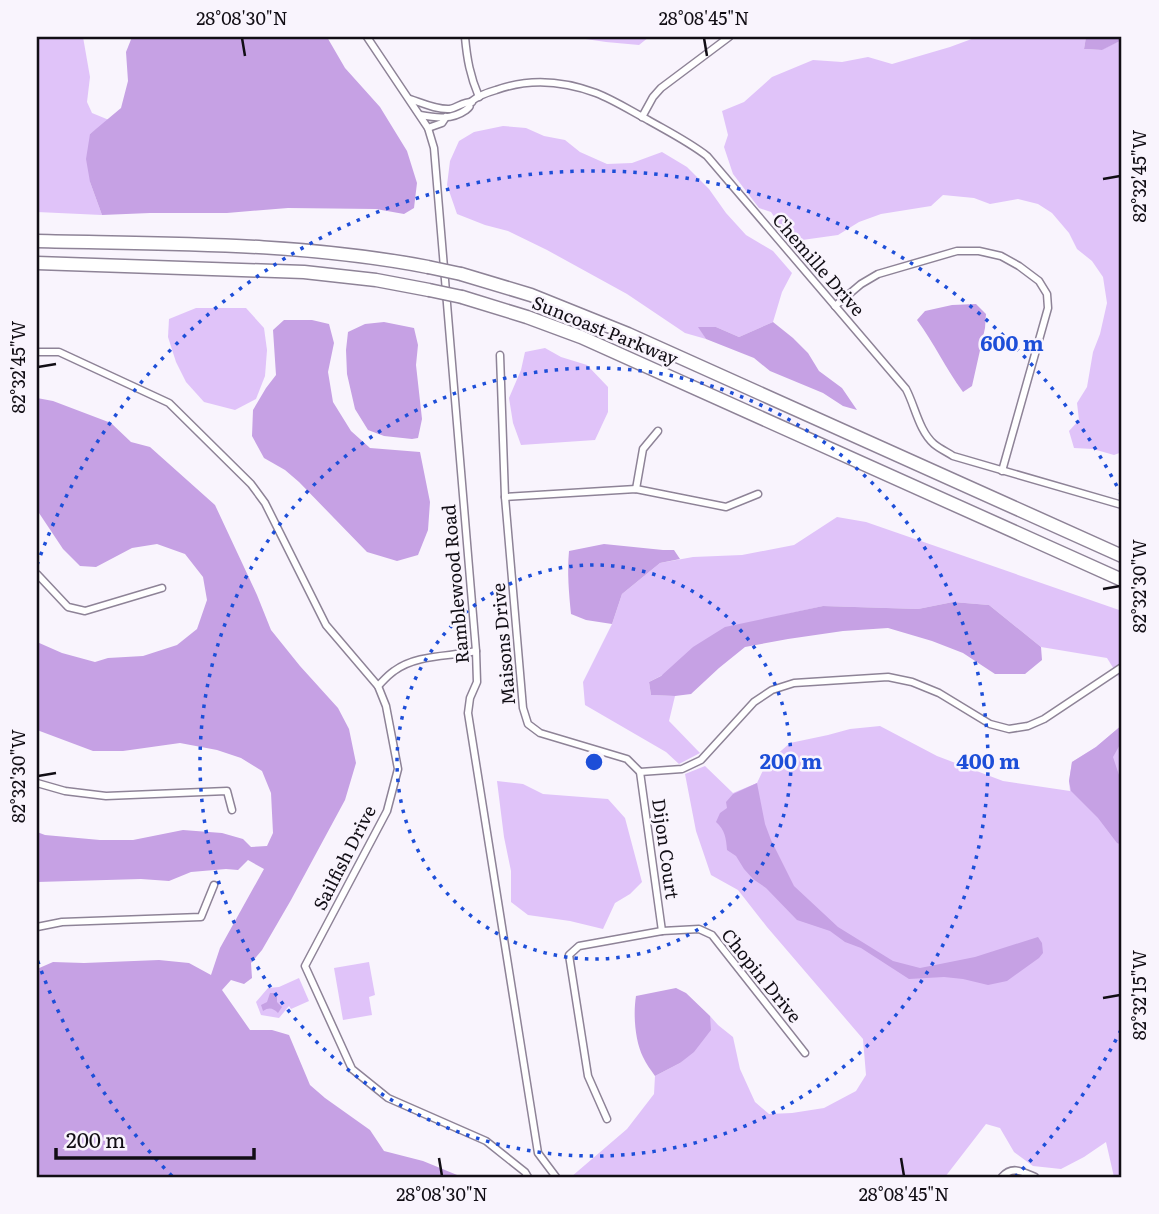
<svg xmlns="http://www.w3.org/2000/svg" width="1159" height="1214" viewBox="0 0 1159 1214" font-family="Literata,serif">
<style>
.green{fill:#e0c3f9}
.water{fill:#c6a1e4}
.lines{fill:none;stroke-linecap:round;stroke-linejoin:round}
.minor-casing{stroke:#8e8397;stroke-width:9}
.motorway-casing{stroke:#8e8397;stroke-width:15}
.minor{stroke:#fff;stroke-width:6}
.motorway{stroke:#fff;stroke-width:12}
.motorway-bridge-casing{stroke:#8e8397;stroke-width:15;stroke-linecap:butt}
.motorway-bridge{stroke:#fff;stroke-width:12}
.ticks{fill:none;stroke:#120e15;stroke-width:2.5}
.ring{fill:none;stroke:#1d4ed8;stroke-width:3.5;stroke-dasharray:3.5 7}
.labels{text-anchor:middle;stroke-width:5;stroke-linejoin:round;paint-order:stroke}
.street-label{font-size:18px;fill:#120e15;stroke:#f9f4fd}
.centre{fill:#1d4ed8;stroke:#f9f4fd;stroke-width:3.5}
.ring-label{font-size:21px;text-anchor:middle;font-weight:bold;fill:#1d4ed8;stroke:#f9f4fd;stroke-width:5;stroke-linejoin:round;paint-order:stroke}
.neatline{fill:none;stroke:#120e15;stroke-width:2.5}
.ticks-label{font-size:18px;text-anchor:middle;fill:#120e15}
</style>
<rect width="100%" height="100%" fill="#f9f4fd"/>
<g class="green">
<polygon points="37,37 83,37 90,77 87,102 92,113 109,120 90,134 90,182 102,215 37,212"/>
<polygon points="572,37 649,37 639,45 606,42"/>
<polygon points="977,37 995,39 999,37 1086,37 1084,49 1101,50 1122,40 1122,452 1114,455 1093,449 1074,448 1069,431 1079,420 1077,403 1087,387 1093,352 1100,334 1107,303 1103,277 1092,261 1077,249 1069,233 1052,213 1038,204 1018,199 990,204 974,198 943,195 931,206 881,214 859,222 838,235 795,241 783,230 771,212 759,208 733,174 724,147 728,135 722,111 744,102 772,77 813,60 842,62 868,57 892,64 950,47"/>
<polygon points="503,126 526,128 544,136 565,140 580,152 607,164 632,163 662,152 687,167 709,189 726,213 746,235 773,251 792,273 782,292 773,322 739,337 716,327 699,327 706,339 685,333 627,294 547,250 508,231 485,225 457,214 447,185 450,161 459,141 474,132"/>
<polygon points="196,308 246,308 264,328 267,350 265,376 256,399 235,410 204,402 186,382 176,362 168,337 169,319"/>
<polygon points="545,348 561,357 587,365 608,387 608,412 595,440 521,445 513,423 509,398 521,370 525,352"/>
<polygon points="837,517 866,522 1122,611 1122,682 1107,658 1041,647 989,605 953,602 918,609 823,606 774,617 649,682 651,695 675,696 669,721 700,753 679,764 666,752 585,705 583,682 612,624 622,594 660,563 693,557 742,555 794,545"/>
<polygon points="1122,725 1122,1177 1114,1177 1106,1142 1084,1157 1061,1169 1033,1166 1014,1152 1000,1128 986,1124 945,1177 571,1177 627,1129 654,1094 655,1076 680,1063 710,1030 710,1016 718,1025 733,1037 740,1069 755,1102 769,1114 792,1113 824,1108 856,1091 866,1075 863,1039 767,927 738,890 711,875 696,831 685,774 705,766 733,793 757,783 766,764 790,743 828,735 850,729 880,726 937,756 1003,781 1070,791 1069,781 1072,762 1096,747"/>
<polygon points="497,781 523,784 543,794 608,799 625,818 642,882 630,894 615,903 603,929 570,921 528,915 511,902 511,871 504,837"/>
<polygon points="369,962 375,995 369,997 372,1015 343,1020 334,968"/>
<polygon points="299,978 309,1001 291,1009 289,1006 279,1018 261,1015 256,1002 268,988 279,987"/>
</g>
<g class="water">
<polygon points="132,37 327,37 345,68 380,107 407,151 417,183 414,208 404,214 376,209 288,208 227,213 150,213 102,215 90,182 86,159 90,134 121,108 128,81 126,52"/>
<polygon points="1086,37 1122,37 1122,40 1102,50 1084,49"/>
<path d="M976 304 986 314 985 328 972 386 963 392C946 369 934 343 917 320L925 311 952 305Z"/>
<polygon points="284,320 312,320 329,324 334,343 328,372 333,402 351,431 370,448 420,452 430,502 428,530 418,555 397,561 367,552 299,482 285,470 264,458 252,436 253,410 266,388 276,375 273,330"/>
<polygon points="384,322 414,328 418,345 416,365 422,419 418,438 412,439 384,436 368,430 355,409 347,374 346,350 348,332 365,324"/>
<polygon points="773,322 793,338 808,353 819,371 842,388 857,410 843,406 823,393 770,371 754,358 706,339 698,327 716,327 739,337"/>
<polygon points="37,398 53,401 111,423 131,442 150,447 215,505 257,595 271,630 300,666 338,708 349,729 356,763 345,800 291,900 262,950 251,963 252,978 244,984 231,980 222,990 250,1030 272,1030 289,1035 310,1085 325,1098 370,1130 384,1151 423,1161 462,1177 37,1177 37,969 53,962 84,963 159,960 189,963 211,975 220,948 264,869 248,860 238,870 226,869 191,872 169,881 141,879 37,882 37,832 45,835 100,840 133,840 183,830 222,833 243,839 251,847 267,846 273,833 271,793 262,771 241,758 217,750 180,743 123,751 93,751 37,730 37,642 62,653 95,662 108,658 143,656 177,645 197,629 207,600 203,577 185,554 157,544 132,548 96,567 80,566 63,549 37,510"/>
<path d="M604 544 663 550H674L680 559 660 563 622 594 612 624 586 620 571 614C569 593 567 573 569 551Z"/>
<polygon points="953,602 989,605 1041,647 1042,660 1025,674 995,674 963,653 932,641 888,628 843,631 788,639 745,647 719,668 691,694 675,696 651,695 649,682 661,676 693,647 725,627 823,606 918,609"/>
<polygon points="1122,725 1122,741 1113,757 1122,784 1122,845 1117,843 1098,818 1071,791 1069,781 1072,762 1096,747"/>
<path d="M757 783 765 824 771 840 794 886 838 927 893 961 920 968 975 957 1038 937 1042 943 1043 953 1039 958 1007 981 988 985 963 979 944 977 909 979 861 948 845 942 830 931 797 920 766 888 753 879 744 869 736 856 727 850C726 838 725 830 716 822L720 813 727 808 726 802 733 794Z"/>
<path d="M676 988 686 993 710 1016 711 1030 694 1052 680 1063 655 1076C651 1070 646 1064 643 1057 635 1041 633 1014 636 996Z"/>
<path d="M270 993H277V1002L282 1007 278 1013C273 1008 269 1007 263 1011L261 1005 267 1002Z"/>
</g>
<g class="lines">
<g class="minor-casing">
<g id="minor">
<polyline points="367,37 428,128 434,148 476,651 477,682 470,698 468,713 538,1153 556,1177"/>
<path d="M465 37C467 59 470 76 479 97"/>
<path d="M410 99C422 103 437 110 450 109 458 107 463 102 472 102"/>
<path d="M420 115C436 118 452 120 466 110 474 103 465 109 472 101 478 96 489 92 496 90 529 78 564 81 596 93 614 100 631 111 648 120 669 132 689 142 707 156L906 389C915 406 919 431 934 444 940 449 947 452 953 456L1122 505"/>
<polyline points="642,117 653,97 661,88 729,37"/>
<polyline points="428,128 442,123 446,117"/>
<polyline points="835,306 861,284 878,274 957,251 979,251 1001,256 1019,266 1039,281 1047,294 1048,308 1002,471"/>
<polyline points="37,352 59,352 169,403 251,484 265,503 326,625 378,686 386,706 398,769 387,811 305,966 352,1069 388,1098 486,1141 525,1172 528,1177"/>
<polyline points="500,355 505,497 523,708 528,724 540,733 627,759 640,772 682,769 701,760 754,702 772,690 794,683 888,677 912,682 939,693 990,724 1009,729 1028,726 1044,719 1122,667"/>
<polyline points="636,489 643,449 658,431"/>
<polyline points="505,497 636,489 726,507 758,494"/>
<polyline points="37,574 68,607 85,611 162,588"/>
<path d="M378 686C383 681 388 675 394 671 417 654 449 657 476 651"/>
<polyline points="640,772 662,931"/>
<polyline points="37,783 65,791 106,796 227,791 232,810"/>
<polyline points="37,927 62,922 201,917 214,885"/>
<polyline points="607,1119 588,1076 569,955 579,946 662,931 699,929 712,935 805,1053"/>
<path d="M1002 1177C1012 1165 1023 1172 1035 1177"/>
</g>
</g>
<g class="motorway-casing">
<g id="motorway">
<path d="M37 241C167 244 299 242 428 267"/>
<polyline points="37,263 304,272 376,280 429,290"/>
<polyline points="461,274 531,295 628,334 1122,556"/>
<polyline points="462,297 527,317 581,337 1122,580"/>
</g>
</g>
<use href="#minor" class="minor"/>
<use href="#motorway" class="motorway"/>
<g class="motorway-bridge-casing">
<g id="motorway-bridge">
<polyline points="428,267 461,274"/>
<polyline points="429,290 462,297"/>
</g>
</g>
<use href="#motorway-bridge" class="motorway-bridge"/>
</g>
<path class="ticks" d="M242 38 245 56M704 38 707 56M1103 179 1120 176M38 367 56 364M1103 589 1120 586M38 776 56 773M1103 998 1120 995M439 1158 442 1176M901 1158 904 1176"/>
<g class="ring">
<circle cx="594" cy="762" r="197"/>
<circle cx="594" cy="762" r="394"/>
<path d="M1121 1030A591 591 0 0 1 1016 1176M172 1176A591 591 0 0 1 37 959M37 565A591 591 0 0 1 1121 494"/>
</g>
<g class="labels">
<g class="street-label">
<text transform="translate(818 265) rotate(49)" y="6">Chemille Drive</text>
<text transform="translate(605 331) rotate(22)" y="6">Suncoast Parkway</text>
<text transform="translate(456 584) rotate(-95)" y="6">Ramblewood Road</text>
<text transform="translate(504 644) rotate(-95)" y="6">Maisons Drive</text>
<text transform="translate(665 849) rotate(82)" y="6">Dijon Court</text>
<text transform="translate(345 858) rotate(-63)" y="6">Sailfish Drive</text>
<text transform="translate(761 976) rotate(51)" y="6">Chopin Drive</text>
</g>
</g>
<circle cx="594" cy="762" r="10" class="centre"/>
<g class="ring-label">
<text x="1012" y="351">600 m</text>
<text x="791" y="769">200 m</text>
<text x="988" y="769">400 m</text>
</g>
<rect width="1159" height="1214" fill="none" stroke="#f9f4fd" stroke-width="77"/>
<path d="M56 1148v10h198v-10" fill="none" stroke="#120e15" stroke-width="3.5"/>
<text x="66" y="1148" font-size="21" fill="#120e15" stroke="#f9f4fd" stroke-width="5" paint-order="stroke">200 m</text>
<rect x="38" y="38" width="1082" height="1138" class="neatline"/>
<g class="ticks-label">
<text x="242" y="25">28°08'30"N</text>
<text x="704" y="25">28°08'45"N</text>
<text transform="translate(1140 176) rotate(-90)" y="6">82°32'45"W</text>
<text transform="translate(19 367) rotate(-90)" y="6">82°32'45"W</text>
<text transform="translate(1140 586) rotate(-90)" y="6">82°32'30"W</text>
<text transform="translate(19 776) rotate(-90)" y="6">82°32'30"W</text>
<text transform="translate(1140 995) rotate(-90)" y="6">82°32'15"W</text>
<text x="442" y="1201">28°08'30"N</text>
<text x="904" y="1201">28°08'45"N</text>
</g>
</svg>
